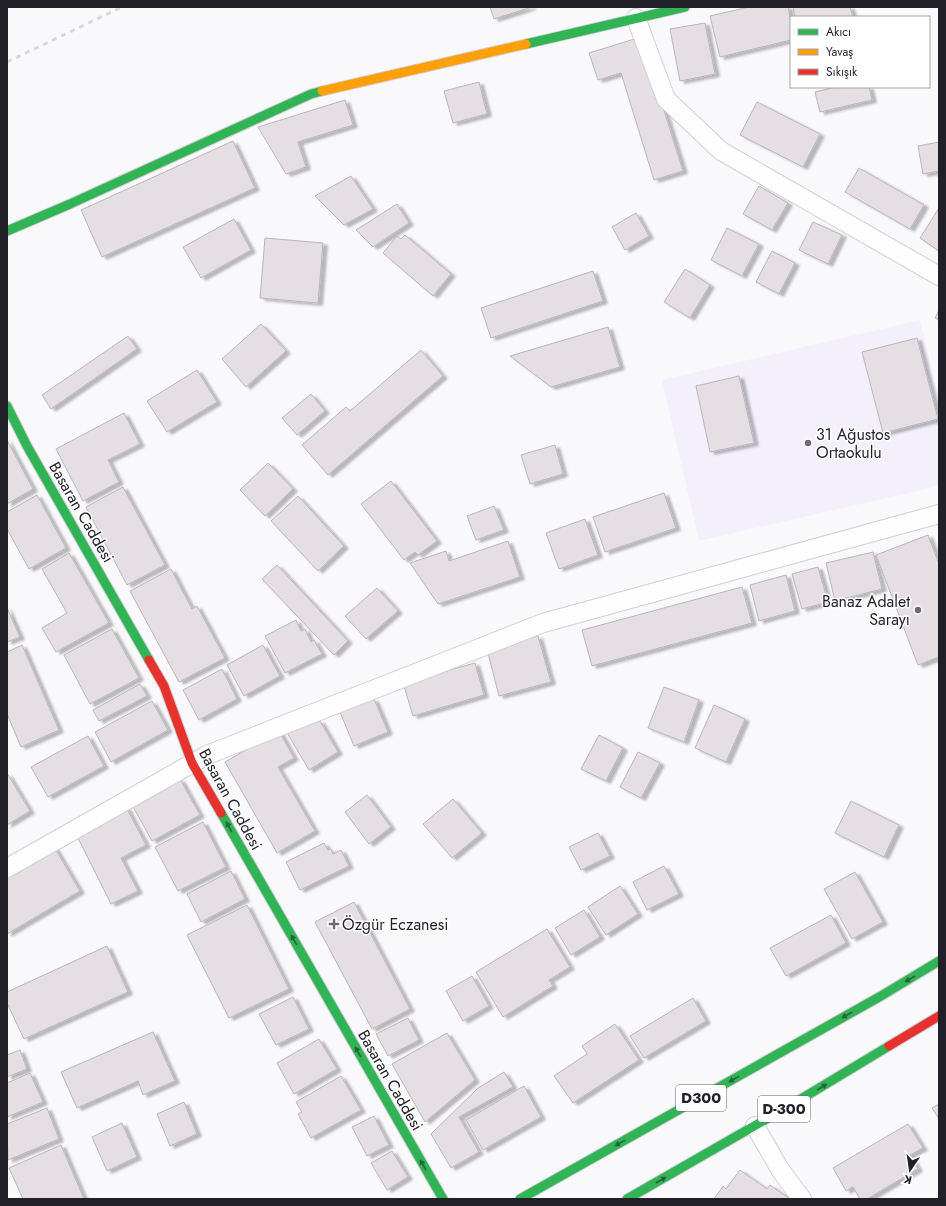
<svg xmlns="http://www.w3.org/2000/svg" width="946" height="1206" viewBox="0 0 946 1206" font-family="Jost,sans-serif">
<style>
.built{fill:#f3f0fc}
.building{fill:#e5dee3;stroke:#b9b5b8;filter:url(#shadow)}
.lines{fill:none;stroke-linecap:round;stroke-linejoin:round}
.street-casing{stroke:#d1cfd5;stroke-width:20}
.fast-casing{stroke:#d1cfd5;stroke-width:11}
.slow-casing{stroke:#d1cfd5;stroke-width:11}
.jam-casing{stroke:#d1cfd5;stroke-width:11}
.street{stroke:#fefefe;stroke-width:18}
.fast{stroke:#30b455;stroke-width:9}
.slow{stroke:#ff9f0a;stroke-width:9}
.jam{stroke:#e5322d;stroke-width:9}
.rail{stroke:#d8d8d8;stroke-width:3;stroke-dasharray:5 5;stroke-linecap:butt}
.oneway{fill:#28623c}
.poi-dot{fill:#6d6b71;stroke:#fff;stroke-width:1.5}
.labels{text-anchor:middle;stroke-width:3;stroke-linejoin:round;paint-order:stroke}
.shield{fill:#fff;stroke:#646268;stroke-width:1}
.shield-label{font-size:15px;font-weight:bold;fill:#211f27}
.poi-label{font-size:16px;fill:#211f27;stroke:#fff;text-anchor:start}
.street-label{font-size:16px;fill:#211f27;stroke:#fff}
</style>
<defs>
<filter id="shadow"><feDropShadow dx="4.5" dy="2.5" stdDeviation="1" flood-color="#0004"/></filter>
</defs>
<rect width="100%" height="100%" fill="#f9f8fb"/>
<polygon class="built" points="920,320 939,401 939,486 699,541 662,380"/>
<g class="building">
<polygon points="490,7 532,7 494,19"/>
<polygon points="749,7 788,7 791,22 791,40 720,57 710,16"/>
<polygon points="793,7 850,7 853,17 795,17"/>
<polygon points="705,23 715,74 680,81 670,29"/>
<polygon points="641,37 683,171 654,180 621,73 598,80 589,53"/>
<polygon points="479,82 487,114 453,123 444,91"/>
<polygon points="836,87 869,87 872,100 820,112 815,92"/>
<polygon points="345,100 353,125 298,142 306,167 286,174 258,127"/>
<polygon points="757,102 820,134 803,167 740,135"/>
<polygon points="233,141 255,188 102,257 81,210"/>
<polygon points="939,142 939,171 923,174 918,146"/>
<polygon points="859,168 924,205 910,229 845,192"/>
<polygon points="351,176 373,209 344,225 315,196"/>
<polygon points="759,186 788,203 772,230 743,214"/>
<polygon points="397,204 409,223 373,247 356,230"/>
<polygon points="939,208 939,251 920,238"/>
<polygon points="636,213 649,236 625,250 612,227"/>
<polygon points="234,219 251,250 201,278 183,247"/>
<polygon points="813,222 842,235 828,264 799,250"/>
<polygon points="727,228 759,244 742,276 711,260"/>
<polygon points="405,235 451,274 433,296 383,253 397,236 401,239"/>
<polygon points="265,238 323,243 318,303 260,298"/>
<polygon points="772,251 795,263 779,294 756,282"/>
<polygon points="685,269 710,285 690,318 664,302"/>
<polygon points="593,271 603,301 491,338 481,308"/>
<polygon points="939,310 939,320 935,318"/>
<polygon points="261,324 286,351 246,387 222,359"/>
<polygon points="608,327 620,367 551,387 510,356"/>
<polygon points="128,336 137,349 51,409 42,395"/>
<polygon points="917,338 938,419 883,433 862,352"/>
<polygon points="421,350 443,376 328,475 302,445 346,407 350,411"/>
<polygon points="197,370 217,402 167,432 147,401"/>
<polygon points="739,376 754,443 710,452 696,386"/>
<polygon points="311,394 325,411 297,435 282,418"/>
<polygon points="124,413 140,444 108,460 119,482 83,501 56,449"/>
<polygon points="7,440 33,489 7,504"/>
<polygon points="555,445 563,474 530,484 521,455"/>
<polygon points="268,463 293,489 265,516 240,490"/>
<polygon points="391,481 437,541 418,555 415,552 404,560 361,504"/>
<polygon points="123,487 165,565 127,585 86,507"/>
<polygon points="664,493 676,528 605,552 593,517"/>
<polygon points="37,495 66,548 29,569 7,529 7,512"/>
<polygon points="298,496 344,546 318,571 271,521"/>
<polygon points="494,506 504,530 476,540 467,516"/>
<polygon points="585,519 598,555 559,569 546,533"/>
<polygon points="928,535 939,564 939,657 918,665 876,555"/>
<polygon points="508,541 520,577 438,604 410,563 446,551 449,561"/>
<polygon points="873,552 882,589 835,601 826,563"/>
<polygon points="69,553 109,623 56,652 42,628 67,613 42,569"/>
<polygon points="277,565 348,641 334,655 262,579"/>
<polygon points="818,567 828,602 802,609 792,574"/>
<polygon points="171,569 192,609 197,606 225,658 179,682 130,591"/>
<polygon points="786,575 795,611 759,621 750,585"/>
<polygon points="742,587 752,623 592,666 582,630"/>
<polygon points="377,588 398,611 366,639 345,616"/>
<polygon points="7,608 20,637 7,642"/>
<polygon points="296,620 301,631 305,629 311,642 314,640 322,654 285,673 265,636"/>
<polygon points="112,629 139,678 90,704 64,655"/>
<polygon points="538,636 551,682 499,696 487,649"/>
<polygon points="22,645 59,730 21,747 7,714 7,652"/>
<polygon points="263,645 280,676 244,696 227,665"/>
<polygon points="475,663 484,695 413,716 403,683"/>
<polygon points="222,669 237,699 199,720 183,690"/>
<polygon points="140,684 147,696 99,721 93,710"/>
<polygon points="664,687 699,700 684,742 648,728"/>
<polygon points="374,699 388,732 354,746 340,712"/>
<polygon points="152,701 168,730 111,762 95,732"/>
<polygon points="714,705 745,719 726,762 695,748"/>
<polygon points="320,721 338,752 309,770 286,731"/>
<polygon points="279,731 294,758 278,767 315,831 277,853 225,762"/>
<polygon points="599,735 623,748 606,781 581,769"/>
<polygon points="88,736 104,766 48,797 31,767"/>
<polygon points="638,752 660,763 641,798 620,787"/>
<polygon points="7,773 30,811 7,825"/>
<polygon points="180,779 200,815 152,841 132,805"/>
<polygon points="367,795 391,827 369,844 345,812"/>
<polygon points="453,799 482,833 452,858 423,824"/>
<polygon points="851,801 899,825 884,857 835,833"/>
<polygon points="126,807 146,845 121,858 138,891 111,904 75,832"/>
<polygon points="203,822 226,867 178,891 155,847"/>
<polygon points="598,833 610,856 581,870 569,847"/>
<polygon points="324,843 328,850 331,849 333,854 341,850 349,866 300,890 286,862"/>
<polygon points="53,845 80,891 7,934 7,873"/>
<polygon points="664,866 679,894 647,910 633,882"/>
<polygon points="231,871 245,899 201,922 187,894"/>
<polygon points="855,872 883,922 852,939 824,889"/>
<polygon points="620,886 638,914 606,935 588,907"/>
<polygon points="354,902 410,1009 372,1029 315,922"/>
<polygon points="247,905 289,989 229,1018 187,935"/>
<polygon points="584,910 600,937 571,955 555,928"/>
<polygon points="831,915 846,943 786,976 770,948"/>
<polygon points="547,929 570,967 549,980 553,986 503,1017 476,972"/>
<polygon points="107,946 128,992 24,1039 7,1003 7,992"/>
<polygon points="472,976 489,1006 463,1021 446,991"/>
<polygon points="293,997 309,1029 276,1045 259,1014"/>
<polygon points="693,998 706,1021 644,1058 630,1036"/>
<polygon points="408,1018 419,1040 388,1056 376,1034"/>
<polygon points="615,1024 639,1060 573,1103 554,1076 587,1054 582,1046"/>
<polygon points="153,1032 175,1081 143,1095 138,1081 77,1108 61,1072"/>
<polygon points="447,1033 475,1080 425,1122 392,1064"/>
<polygon points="319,1039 337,1069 294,1094 277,1063"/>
<polygon points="20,1050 27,1069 7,1077 7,1055"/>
<polygon points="504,1072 513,1087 459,1117 479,1152 451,1168 431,1134 478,1088"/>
<polygon points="30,1073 43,1102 7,1117 7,1083"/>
<polygon points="341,1076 361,1110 311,1138 298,1114 302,1112 296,1102"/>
<polygon points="524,1086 541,1117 483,1150 466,1120"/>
<polygon points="184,1102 197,1134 170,1146 157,1114"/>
<polygon points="939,1104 939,1119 932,1108"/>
<polygon points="47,1108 59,1139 8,1160 7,1124"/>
<polygon points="374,1116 389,1145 367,1156 352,1127"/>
<polygon points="122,1123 137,1157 107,1171 92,1137"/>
<polygon points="908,1124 923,1148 910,1155 918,1169 867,1199 860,1199 853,1187 846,1191 833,1168"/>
<polygon points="61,1145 84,1199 23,1199 9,1168"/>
<polygon points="392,1151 408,1177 387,1190 371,1163"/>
<polygon points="740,1170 767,1189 770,1185 790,1199 714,1199 723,1186 726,1189"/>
</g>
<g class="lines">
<g class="street-casing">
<g id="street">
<polyline points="636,18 666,99 721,151 939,276"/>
<polyline points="7,868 207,755 543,623 939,514"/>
<polyline points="755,1126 781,1171 802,1199"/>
</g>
</g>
<g class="fast-casing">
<g id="fast">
<polyline points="526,44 685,7"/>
<polyline points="7,231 70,204 311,94 322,91"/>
<polyline points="7,406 27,446 149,660"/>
<polyline points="221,813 443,1199"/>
<polyline points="520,1199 881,996 939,961"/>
<polyline points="627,1199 796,1102 889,1046"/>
</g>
</g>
<g class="slow-casing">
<polyline id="slow" points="322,91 526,44"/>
</g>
<g class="jam-casing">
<g id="jam">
<polyline points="149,660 164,686 192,763 221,813"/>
<polyline points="889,1046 939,1016"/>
</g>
</g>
<use href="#street" class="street"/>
<use href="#fast" class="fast"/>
<use href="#slow" class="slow"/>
<use href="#jam" class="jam"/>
<polyline class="rail" points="7,62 122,7"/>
</g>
<defs><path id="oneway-solid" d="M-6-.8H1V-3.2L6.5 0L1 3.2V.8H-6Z"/></defs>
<g class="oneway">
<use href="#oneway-solid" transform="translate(229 827) rotate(-120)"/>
<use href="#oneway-solid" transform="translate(294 940) rotate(-120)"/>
<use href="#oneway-solid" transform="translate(910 979) rotate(149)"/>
<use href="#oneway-solid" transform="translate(847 1015) rotate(151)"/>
<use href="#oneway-solid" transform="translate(358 1052) rotate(-120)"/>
<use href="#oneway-solid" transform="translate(734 1079) rotate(151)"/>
<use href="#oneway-solid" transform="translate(822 1087) rotate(-31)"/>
<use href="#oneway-solid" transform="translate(620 1143) rotate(151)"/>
<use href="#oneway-solid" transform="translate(423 1165) rotate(-120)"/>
<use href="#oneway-solid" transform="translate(661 1180) rotate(-30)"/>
</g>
<g class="poi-dot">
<circle cx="808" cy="443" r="4"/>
<circle cx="918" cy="610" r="4"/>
<path d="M332 918h4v4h4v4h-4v4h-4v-4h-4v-4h4z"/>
</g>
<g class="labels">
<g class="shield">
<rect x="676" y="1085" width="50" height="26" rx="3"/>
<rect x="758" y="1096" width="52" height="26" rx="3"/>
</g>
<g class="shield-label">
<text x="701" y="1103">D300</text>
<text x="784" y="1114">D-300</text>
</g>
<g class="poi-label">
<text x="816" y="440">31 Ağustos<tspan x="816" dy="18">Ortaokulu</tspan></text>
<text x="910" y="607" text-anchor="end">Banaz Adalet<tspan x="910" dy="18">Sarayı</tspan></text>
<text x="342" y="930">Özgür Eczanesi</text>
</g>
<g class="street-label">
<text transform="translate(82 512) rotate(60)" y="6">Basaran Caddesi</text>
<text transform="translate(231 799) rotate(61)" y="6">Basaran Caddesi</text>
<text transform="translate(391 1080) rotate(60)" y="6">Basaran Caddesi</text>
</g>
</g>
<rect width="946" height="1206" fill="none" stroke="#211f27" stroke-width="16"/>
<rect x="790" y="16" width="140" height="72" fill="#ffffff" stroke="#a6a5a9"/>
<rect x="798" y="29" width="20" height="6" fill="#30b455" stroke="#a6a5a9"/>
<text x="826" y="36" font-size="12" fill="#211f27">Akıcı</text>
<rect x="798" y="49" width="20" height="6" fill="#ff9f0a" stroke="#a6a5a9"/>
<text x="826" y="56" font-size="12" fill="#211f27">Yavaş</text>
<rect x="798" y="69" width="20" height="6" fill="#e5322d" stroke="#a6a5a9"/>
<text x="826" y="76" font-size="12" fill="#211f27">Sıkışık</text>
<g transform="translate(910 1170) rotate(193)" stroke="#ffffff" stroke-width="3" paint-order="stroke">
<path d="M0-3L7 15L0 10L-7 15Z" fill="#211f27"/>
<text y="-6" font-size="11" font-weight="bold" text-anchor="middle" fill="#211f27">K</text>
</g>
</svg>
